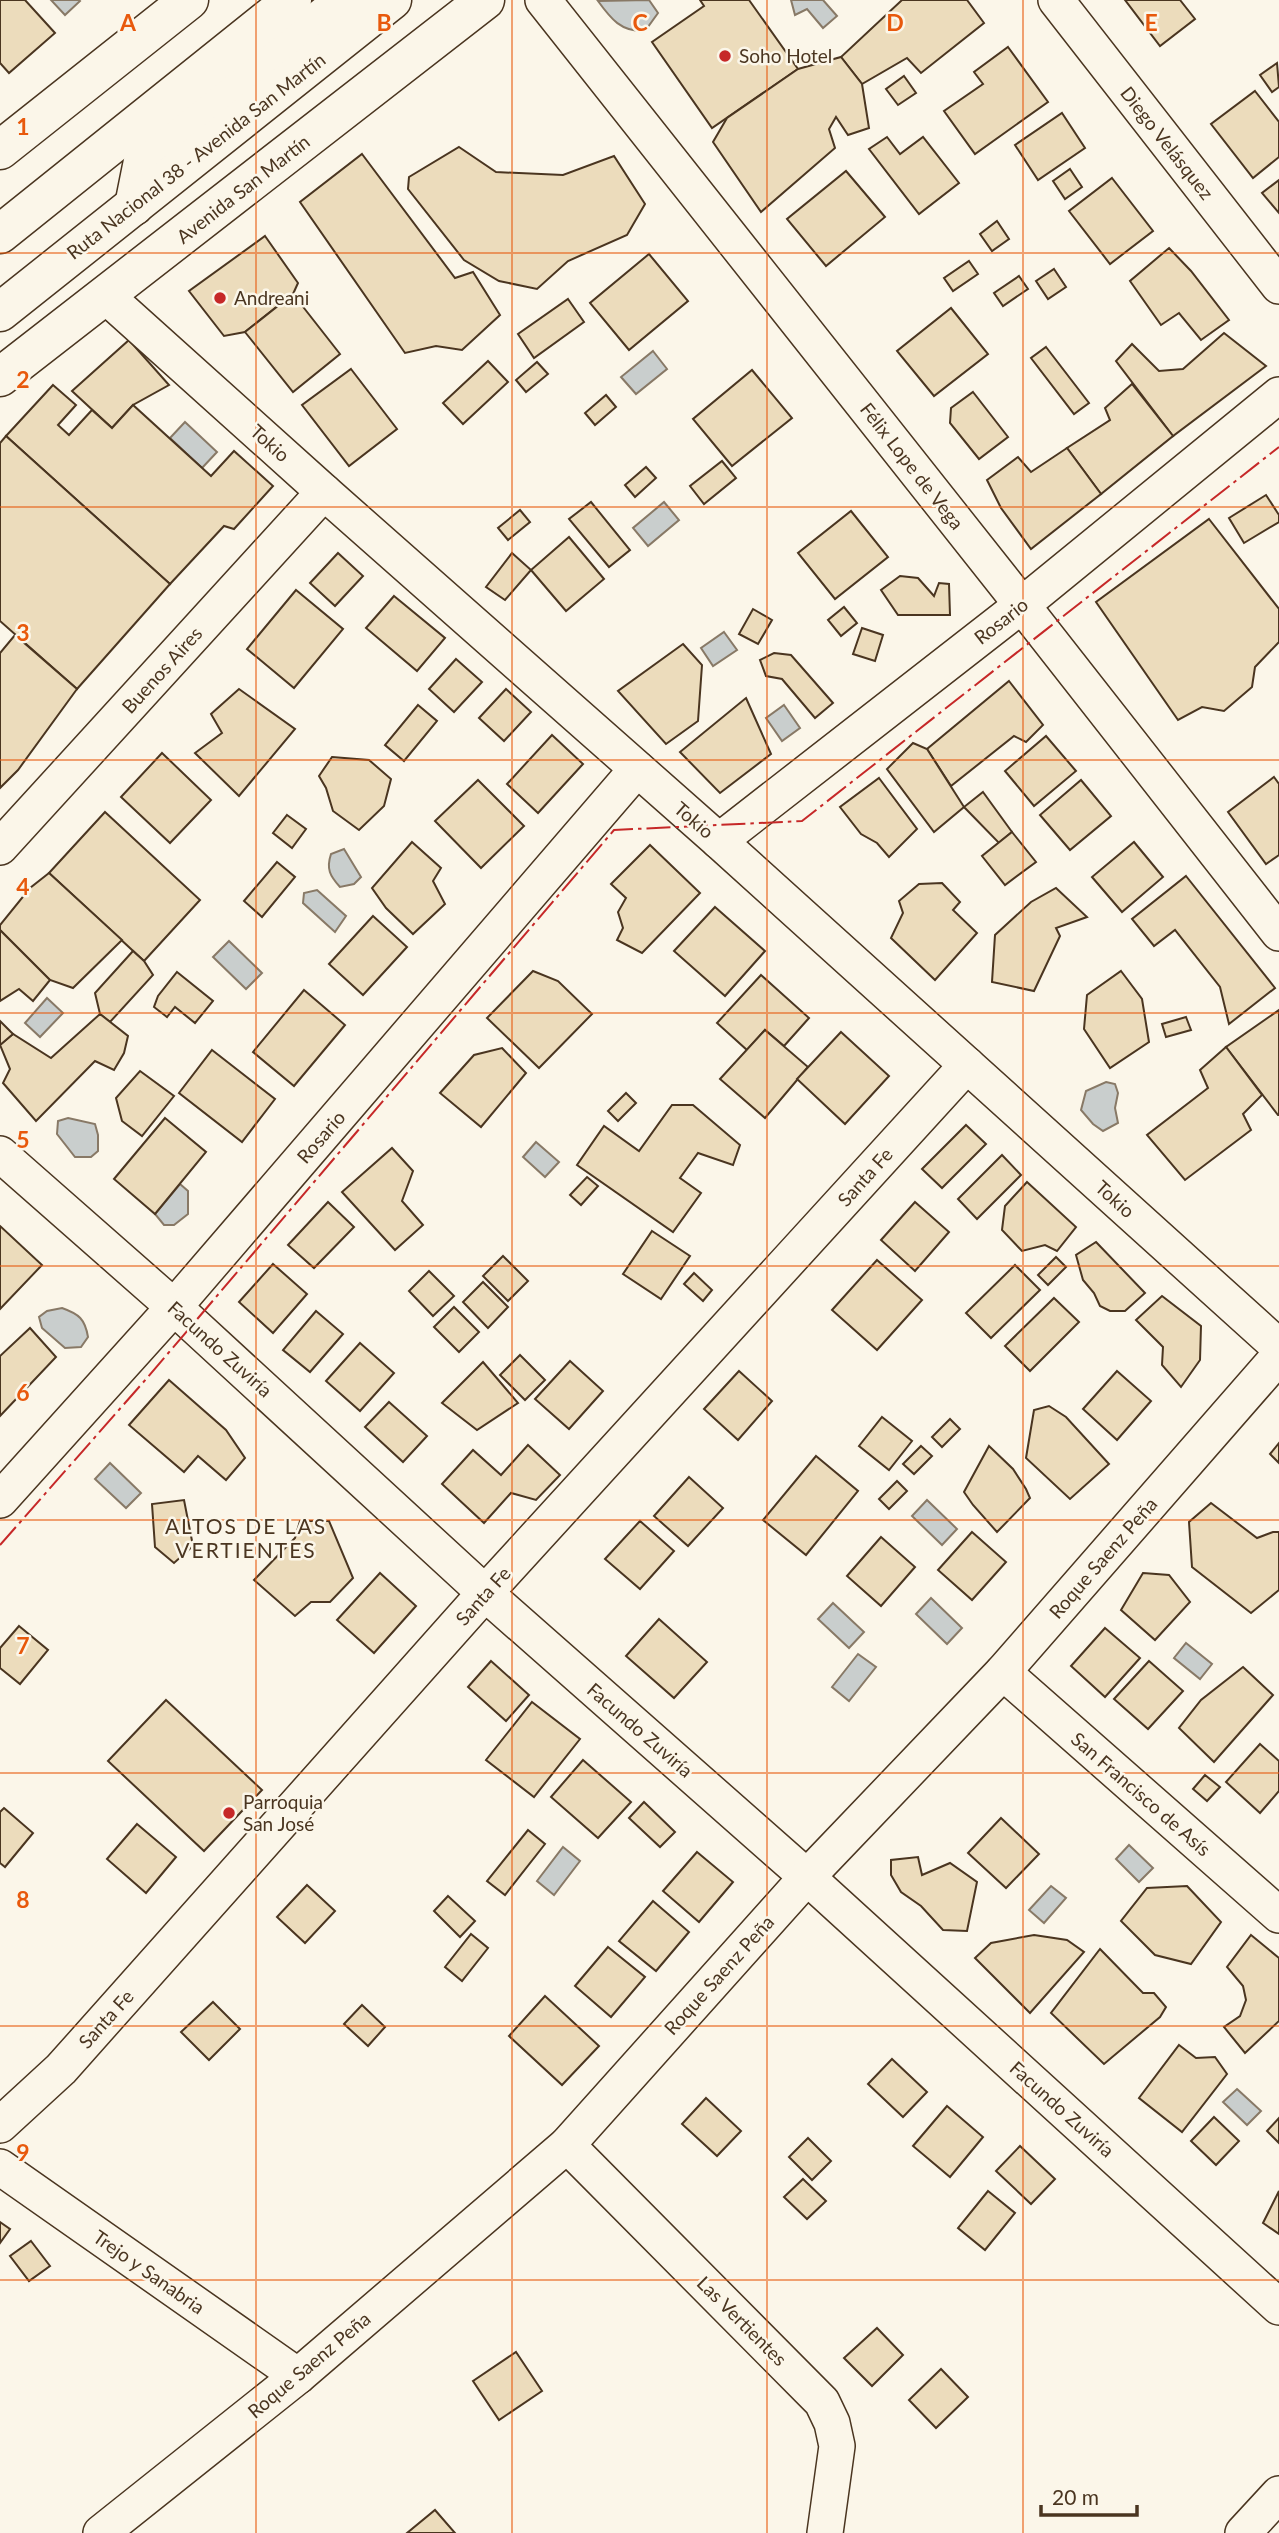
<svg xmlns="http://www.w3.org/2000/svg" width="1279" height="2533" viewBox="0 0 1279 2533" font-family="Lato,sans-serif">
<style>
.water{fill:#c9cecd;stroke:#887966;stroke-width:2}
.building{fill:#ecdcbc;stroke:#4a3520;stroke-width:2}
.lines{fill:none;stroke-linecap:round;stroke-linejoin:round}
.minor-casing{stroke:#4a3520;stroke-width:38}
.major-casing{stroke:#4a3520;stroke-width:41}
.minor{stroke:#fbf6e9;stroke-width:35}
.major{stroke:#fbf6e9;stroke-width:38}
.power{stroke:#c62828;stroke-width:2;stroke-dasharray:24 5 3.5 5;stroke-linecap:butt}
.grid{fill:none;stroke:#e8590c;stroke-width:2;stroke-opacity:0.55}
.poi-dot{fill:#c62828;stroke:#fbf6e9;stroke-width:2.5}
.labels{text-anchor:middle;stroke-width:5;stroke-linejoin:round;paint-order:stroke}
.poi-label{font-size:19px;fill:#4a3520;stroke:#fbf6e9;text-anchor:start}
.street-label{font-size:19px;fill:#4a3520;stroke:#fbf6e9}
.neighbourhood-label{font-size:21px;letter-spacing:2px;fill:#4a3520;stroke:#fbf6e9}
.grid-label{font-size:23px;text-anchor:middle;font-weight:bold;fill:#e8590c;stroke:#fbf6e9;stroke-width:5;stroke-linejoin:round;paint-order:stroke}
</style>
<rect width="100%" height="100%" fill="#fbf6e9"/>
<g class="water">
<polygon points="51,0 79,0 80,1 65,15"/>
<path d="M649 0 658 13 645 31C621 32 611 19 598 1Z"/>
<polygon points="791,0 823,0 837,16 823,28 807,9 795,15"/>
<polygon points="653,351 667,369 636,394 621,377"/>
<polygon points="185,422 217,452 202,468 170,438"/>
<polygon points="664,502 679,520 648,546 633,528"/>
<polygon points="724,632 737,650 713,666 701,648"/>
<polygon points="784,705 800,728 782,741 766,718"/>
<path d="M344 849 361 877 354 884 340 887C330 876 326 869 331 854Z"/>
<polygon points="317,890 346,916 335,932 303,903 304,893"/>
<polygon points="229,941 262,973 246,989 213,957"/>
<polygon points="47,998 63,1013 40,1037 25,1023"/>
<polygon points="1106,1082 1115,1084 1118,1093 1115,1108 1118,1123 1103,1131 1093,1124 1081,1110 1086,1091"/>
<polygon points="68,1118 95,1124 98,1135 98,1151 91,1157 75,1157 57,1134 58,1121"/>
<polygon points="536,1142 559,1162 545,1177 523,1157"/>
<polygon points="180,1184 188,1191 188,1214 174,1225 164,1225 155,1214"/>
<path d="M62 1308C79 1314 85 1319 88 1337L81 1347 65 1348 42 1328 39 1317 47 1311Z"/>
<polygon points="110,1463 141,1493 126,1508 95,1479"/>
<polygon points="927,1500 957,1529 942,1545 912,1516"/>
<polygon points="931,1598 962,1628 947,1644 916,1614"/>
<polygon points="833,1603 864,1632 849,1648 818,1619"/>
<polygon points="1186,1643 1212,1664 1200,1679 1174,1658"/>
<polygon points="858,1654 876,1667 849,1701 832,1687"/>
<polygon points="1129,1845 1153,1868 1139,1882 1116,1859"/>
<polygon points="563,1847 580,1861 554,1895 537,1881"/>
<polygon points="1051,1886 1066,1898 1044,1923 1029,1910"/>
<polygon points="1237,2089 1261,2111 1247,2125 1223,2102"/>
</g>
<g class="building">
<polygon points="0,0 25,0 55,33 9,73 0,63"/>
<polygon points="700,0 749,0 798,69 712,128 652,42 704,6"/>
<polygon points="902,0 967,0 984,23 921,73 907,58 862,84 841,57"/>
<polygon points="1125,0 1180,0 1195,19 1160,46"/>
<polygon points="1008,47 1048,102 975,154 944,111 983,84 974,72"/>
<polygon points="841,57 862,84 869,128 848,135 836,117 829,129 835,148 761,212 713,142 727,118 798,69"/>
<polygon points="1277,63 1279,87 1272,92 1260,75"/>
<polygon points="904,76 916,93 898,105 886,89"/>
<polygon points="1255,91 1279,122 1279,157 1253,178 1211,124"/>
<polygon points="1062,113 1085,148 1038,180 1015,145"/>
<polygon points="887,137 900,154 923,137 959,183 919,214 869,149"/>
<polygon points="459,147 496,172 563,175 614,156 645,204 627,235 568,261 537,289 499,281 464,260 408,189 409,177"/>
<polygon points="362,154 455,278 473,272 500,315 462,350 436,346 405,353 300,202"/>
<polygon points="1070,169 1082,187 1065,199 1053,181"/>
<polygon points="846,171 885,217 826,266 787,219"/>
<polygon points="1112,178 1153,231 1110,264 1069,211"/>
<polygon points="1279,180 1279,213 1262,193"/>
<polygon points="997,221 1009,239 992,251 980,234"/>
<polygon points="265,236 298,283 293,294 245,332 224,336 189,291"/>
<polygon points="1169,248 1191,271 1229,320 1201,340 1179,313 1161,325 1130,281"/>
<polygon points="649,254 688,301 629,350 590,303"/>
<polygon points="969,261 978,274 953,291 944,278"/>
<polygon points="1054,269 1066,287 1048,299 1036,281"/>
<polygon points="1019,276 1028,289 1003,306 994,293"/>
<polygon points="293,294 340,354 293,392 245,332"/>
<polygon points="568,299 584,322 534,358 518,334"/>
<polygon points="951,308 988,354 934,396 897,351"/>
<polygon points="1224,333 1266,366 1173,436 1116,361 1132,344 1159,371 1183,369"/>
<polygon points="129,340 169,385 133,405 112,428 72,391"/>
<polygon points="1046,347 1089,403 1074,414 1031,358"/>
<polygon points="488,361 508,382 463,424 443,403"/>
<polygon points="537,362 548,374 526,392 516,380"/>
<polygon points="351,369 397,429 349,466 302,405"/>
<polygon points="752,370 792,418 732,466 693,419"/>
<polygon points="1132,384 1173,436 1101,494 1067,448 1110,420 1105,408"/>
<polygon points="53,385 76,405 58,425 69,435 92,410 112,428 133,405 211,476 234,451 273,486 234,529 224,526 170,584 6,436"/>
<polygon points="973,392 1008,437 979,459 950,423 951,408"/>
<polygon points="606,395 616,407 595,425 585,413"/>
<polygon points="6,436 170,584 77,689 0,621 0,443"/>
<polygon points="1067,448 1101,494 1031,549 1001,508 987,480 1018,457 1031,472"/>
<polygon points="722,461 736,478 704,504 690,486"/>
<polygon points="646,467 656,478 635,497 625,485"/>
<polygon points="1266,495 1279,515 1279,522 1244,543 1229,518"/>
<polygon points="591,502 630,550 609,567 569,519"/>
<polygon points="520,510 530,522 508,540 498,528"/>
<polygon points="851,511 888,557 835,599 798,553"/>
<polygon points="1209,519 1279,609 1279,642 1255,667 1252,687 1224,711 1202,707 1178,720 1096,602"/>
<polygon points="569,537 604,579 566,611 531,570"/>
<polygon points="338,553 363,576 335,606 310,583"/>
<polygon points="512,553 531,570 505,600 486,587"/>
<polygon points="900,576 918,578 934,596 939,583 949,584 950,615 898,615 881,590"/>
<polygon points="296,590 343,629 294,688 247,649"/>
<polygon points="394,596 445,638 417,671 366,628"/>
<polygon points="844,607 857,623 841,636 828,620"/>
<polygon points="753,609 772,620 758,644 739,634"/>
<polygon points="862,628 883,635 875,661 853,654"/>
<polygon points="15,635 77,689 18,770 0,788 0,653"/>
<polygon points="683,644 702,665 698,721 666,744 618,691"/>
<polygon points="774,653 791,655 833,703 815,718 782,679 766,676 760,660"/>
<polygon points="456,659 482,682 454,712 429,689"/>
<polygon points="1009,681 1043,725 1026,742 1014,736 951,786 927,749"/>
<polygon points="239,689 295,729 239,796 195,753 222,733 211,714"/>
<polygon points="506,689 531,712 504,741 479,718"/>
<polygon points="746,698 771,754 720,793 680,752"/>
<polygon points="418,705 437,721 404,761 385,745"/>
<polygon points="552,735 583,764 538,813 507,784"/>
<polygon points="1046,736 1076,771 1034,806 1005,771"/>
<polygon points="913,743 927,749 964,807 934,832 887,769"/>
<polygon points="162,753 211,800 170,843 121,797"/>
<polygon points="332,757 369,760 391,779 384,806 359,830 333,811 326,788 319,776"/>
<polygon points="1274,777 1279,784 1279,855 1266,864 1228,812"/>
<polygon points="879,778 917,829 889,857 877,843 861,834 840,807"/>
<polygon points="478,780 524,826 481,868 435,821"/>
<polygon points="1081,780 1111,816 1070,850 1040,815"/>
<polygon points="983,792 1012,832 999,843 964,807"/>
<polygon points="105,812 200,900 144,961 49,873"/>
<polygon points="287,815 306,829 292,848 273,833"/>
<polygon points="1012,832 1036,862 1005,885 982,856"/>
<polygon points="412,842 441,868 433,881 445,904 413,934 386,908 372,888"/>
<polygon points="1134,842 1163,877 1122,912 1092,877"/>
<polygon points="650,845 700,893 642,953 617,940 623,928 618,912 626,898 611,884"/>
<polygon points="277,862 295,877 262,917 244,901"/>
<polygon points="49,873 122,940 73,988 50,980 0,930 0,925 30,888"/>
<polygon points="1186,876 1275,988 1229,1024 1220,987 1175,930 1154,946 1132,919"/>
<polygon points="942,883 960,902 953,910 977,933 935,980 891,938 903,913 899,901 919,884"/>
<polygon points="1056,888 1087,917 1056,928 1060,936 1034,991 992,982 995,935 1031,902"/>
<polygon points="715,907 765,951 725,996 674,951"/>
<polygon points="373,916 407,947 363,995 329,964"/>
<polygon points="0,930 50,980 33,1001 19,989 0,1001"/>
<polygon points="133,951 144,961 153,975 110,1022 100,1014 95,993"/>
<polygon points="533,971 558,981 592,1014 539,1068 487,1018"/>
<polygon points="1121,971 1142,999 1149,1042 1110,1068 1084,1029 1087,995"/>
<polygon points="177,972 213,1001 195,1023 175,1007 167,1017 154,1007 158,996"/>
<polygon points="761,975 809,1018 784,1046 765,1030 747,1050 717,1023"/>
<polygon points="304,990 345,1025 294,1086 253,1052"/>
<polygon points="1279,1010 1279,1115 1278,1115 1226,1047"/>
<polygon points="100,1014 128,1036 124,1053 114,1070 95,1061 36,1121 3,1083 10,1069 0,1045 13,1034 51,1058"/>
<polygon points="1186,1017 1191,1030 1166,1037 1162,1024"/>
<polygon points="0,1021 13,1034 0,1045"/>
<polygon points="765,1030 808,1067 765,1118 720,1079"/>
<polygon points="841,1032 889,1076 845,1124 797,1079"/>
<polygon points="1226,1047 1262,1095 1243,1114 1251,1130 1185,1180 1147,1135 1208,1088 1200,1070"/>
<polygon points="502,1048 526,1073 481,1127 440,1093 474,1055"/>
<polygon points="212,1050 275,1099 242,1142 179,1093"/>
<polygon points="140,1071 174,1096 142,1136 122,1121 116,1098"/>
<polygon points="626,1093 636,1103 618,1121 608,1111"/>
<polygon points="672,1105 693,1105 740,1145 733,1165 698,1153 680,1178 701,1193 673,1232 577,1165 604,1126 639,1151"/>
<polygon points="165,1118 206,1152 155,1214 114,1179"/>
<polygon points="966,1125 986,1144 942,1188 922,1169"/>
<polygon points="392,1148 413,1171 402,1201 423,1225 395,1250 342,1192"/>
<polygon points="1002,1155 1021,1175 977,1219 958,1199"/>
<polygon points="587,1177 598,1186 581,1205 570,1195"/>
<polygon points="1027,1182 1076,1227 1057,1251 1045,1245 1022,1251 1002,1230 1005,1206"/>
<polygon points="328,1202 354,1227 314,1268 288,1245"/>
<polygon points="915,1202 949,1232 915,1271 881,1240"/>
<polygon points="0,1226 42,1265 0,1309"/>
<polygon points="652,1231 690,1256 661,1299 623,1274"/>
<polygon points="1096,1242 1145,1293 1125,1311 1110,1311 1100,1306 1094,1293 1083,1280 1076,1255"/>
<polygon points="503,1256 528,1281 508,1301 483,1276"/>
<polygon points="1056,1257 1066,1267 1048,1285 1038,1275"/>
<polygon points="877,1260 922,1300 877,1350 832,1310"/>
<polygon points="273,1264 307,1294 273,1333 239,1302"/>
<polygon points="1015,1265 1040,1290 991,1338 966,1313"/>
<polygon points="429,1271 454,1296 433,1316 409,1291"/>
<polygon points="694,1273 712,1290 703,1301 684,1284"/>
<polygon points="483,1282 508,1307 488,1328 463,1302"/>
<polygon points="1162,1296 1201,1326 1200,1360 1181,1387 1162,1365 1163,1347 1136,1320"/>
<polygon points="1054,1298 1079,1322 1030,1371 1005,1346"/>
<polygon points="454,1307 479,1332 459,1352 434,1327"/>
<polygon points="316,1311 343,1334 310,1372 283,1350"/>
<polygon points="30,1328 56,1357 0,1416 0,1356"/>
<polygon points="360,1343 394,1373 360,1411 326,1381"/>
<polygon points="520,1355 545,1380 525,1400 500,1375"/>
<polygon points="570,1361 603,1391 569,1429 535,1399"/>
<polygon points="483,1362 518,1403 477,1430 442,1403"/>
<polygon points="739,1371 772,1401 738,1440 704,1409"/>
<polygon points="1117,1371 1151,1401 1117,1440 1083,1409"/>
<polygon points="169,1380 226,1430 245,1458 226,1480 198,1456 184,1472 129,1425"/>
<polygon points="389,1402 427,1436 403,1462 365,1427"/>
<polygon points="1049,1406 1066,1417 1109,1464 1070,1499 1026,1458 1034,1410"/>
<polygon points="882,1417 912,1441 889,1470 859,1446"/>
<polygon points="950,1419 960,1429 942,1447 932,1437"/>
<polygon points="1279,1443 1279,1463 1270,1454"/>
<polygon points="528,1445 560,1475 536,1500 511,1493 484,1523 442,1484 473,1450 501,1475"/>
<polygon points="921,1446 932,1456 914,1474 903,1464"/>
<polygon points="989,1446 1013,1469 1026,1489 1030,1498 997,1532 973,1505 964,1492"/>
<polygon points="816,1456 858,1491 806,1555 763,1520"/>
<polygon points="689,1477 723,1508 688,1546 654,1516"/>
<polygon points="897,1481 907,1491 889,1509 879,1499"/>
<polygon points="184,1500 193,1546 174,1563 155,1547 152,1504"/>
<polygon points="1211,1503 1257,1538 1273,1532 1279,1532 1279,1590 1251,1613 1192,1567 1189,1522"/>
<polygon points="300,1521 329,1521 353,1578 330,1602 311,1602 295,1616 254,1580 295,1538"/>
<polygon points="640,1521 674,1551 640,1589 605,1559"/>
<polygon points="972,1532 1006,1562 972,1600 938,1570"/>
<polygon points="881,1537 915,1567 881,1606 847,1576"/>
<polygon points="380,1573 416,1606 374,1653 337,1620"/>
<polygon points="1143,1573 1169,1575 1190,1602 1155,1640 1121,1610"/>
<polygon points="659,1619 707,1662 674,1698 626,1656"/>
<polygon points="19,1626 48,1650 20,1684 0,1668 0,1648"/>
<polygon points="1105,1628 1140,1658 1105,1697 1071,1666"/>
<polygon points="491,1661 529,1695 506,1721 468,1687"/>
<polygon points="1149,1661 1183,1691 1148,1729 1114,1699"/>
<polygon points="1243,1667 1273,1695 1214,1762 1179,1728 1201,1700"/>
<polygon points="166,1700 262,1790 204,1851 108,1761"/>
<polygon points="532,1702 580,1739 534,1797 486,1760"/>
<polygon points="1260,1744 1279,1761 1279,1791 1260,1813 1226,1782"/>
<polygon points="583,1760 631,1802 598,1838 551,1797"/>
<polygon points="1205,1775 1220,1787 1207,1801 1193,1789"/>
<polygon points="644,1802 675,1832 660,1847 629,1818"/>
<polygon points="4,1808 33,1833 5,1867 0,1863 0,1812"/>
<polygon points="1001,1818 1039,1854 1006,1888 968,1853"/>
<polygon points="137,1824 176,1857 146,1893 107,1859"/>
<polygon points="528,1830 545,1844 505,1895 487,1881"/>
<polygon points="697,1852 733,1882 699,1922 663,1891"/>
<polygon points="918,1857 922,1875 950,1863 977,1882 967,1931 943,1930 921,1906 901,1892 891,1875 891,1860"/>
<polygon points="307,1885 335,1911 305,1943 277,1917"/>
<polygon points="1187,1886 1221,1922 1191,1964 1155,1955 1121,1921 1147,1888"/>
<polygon points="448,1896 475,1921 460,1937 434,1911"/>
<polygon points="653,1901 689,1932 656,1971 619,1941"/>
<polygon points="471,1934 488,1948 462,1981 445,1967"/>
<polygon points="1034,1935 1067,1940 1084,1952 1030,2013 975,1958 991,1943"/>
<polygon points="1251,1935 1279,1958 1279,2021 1245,2053 1224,2027 1240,2016 1246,2000 1243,1986 1227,1967"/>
<polygon points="608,1947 645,1977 611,2017 575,1986"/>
<polygon points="1100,1949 1143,1993 1154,1993 1166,2007 1160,2017 1104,2064 1051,2013"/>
<polygon points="545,1996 599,2046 562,2085 509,2036"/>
<polygon points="213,2002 240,2029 209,2060 181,2032"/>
<polygon points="362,2005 385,2027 368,2046 344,2024"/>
<polygon points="1179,2045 1196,2058 1215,2057 1227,2074 1182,2132 1139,2098"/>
<polygon points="892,2059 927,2092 903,2117 868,2084"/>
<polygon points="706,2098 741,2131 717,2156 682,2124"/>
<polygon points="947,2106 983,2137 950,2177 913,2146"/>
<polygon points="1214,2117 1239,2141 1216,2165 1191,2141"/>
<polygon points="1279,2118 1279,2143 1267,2131"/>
<polygon points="808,2138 831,2161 812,2180 789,2157"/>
<polygon points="1020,2146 1055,2179 1031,2204 996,2171"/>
<polygon points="803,2179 826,2201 807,2219 784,2197"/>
<polygon points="988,2191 1015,2213 985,2250 958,2228"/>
<polygon points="1279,2191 1279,2234 1263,2223"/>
<polygon points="0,2222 10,2229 0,2243"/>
<polygon points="31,2241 50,2266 29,2281 10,2256"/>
<polygon points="877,2328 903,2355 872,2386 844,2358"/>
<polygon points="516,2352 542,2391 499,2420 473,2381"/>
<polygon points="941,2369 968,2397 936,2428 909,2400"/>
<polygon points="435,2510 455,2533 407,2533"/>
</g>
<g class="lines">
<g class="minor-casing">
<g id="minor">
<polyline points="543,0 1022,605 1279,933"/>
<polyline points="1056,0 1279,286"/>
<polyline points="106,296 324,492 719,841 1279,1347"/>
<polyline points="719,841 1022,605 1279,395"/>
<polyline points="0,847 324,492"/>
<polyline points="0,1154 174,1307 485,1593 807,1877 1279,2307"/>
<polyline points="0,1500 174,1307 637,769"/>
<polyline points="1003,1672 1279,1915"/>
<polyline points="0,2125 61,2069 485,1593 967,1065"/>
<polyline points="567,2145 822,2402 832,2423 837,2446 825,2533"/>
<polyline points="0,2167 298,2376"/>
<polyline points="101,2533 298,2376 567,2145 807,1877 1003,1672 1279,1356"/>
<polyline points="1243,2533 1279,2494"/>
</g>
</g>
<g class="major-casing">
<g id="major">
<polyline points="0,150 189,0"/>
<polyline points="134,206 143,161 345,0"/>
<polyline points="0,234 292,0"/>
<polyline points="0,312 392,0"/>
<polyline points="0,377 485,0"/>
</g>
</g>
<use href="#minor" class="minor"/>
<use href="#major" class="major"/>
<polyline class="power" points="0,1545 147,1378 614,830 802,821 1279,447"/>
</g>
<path class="grid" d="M256 0V2533M512 0V2533M767 0V2533M1023 0V2533M0 253H1279M0 507H1279M0 760H1279M0 1013H1279M0 1266H1279M0 1520H1279M0 1773H1279M0 2026H1279M0 2280H1279"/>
<g class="poi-dot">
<circle cx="725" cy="56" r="7"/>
<circle cx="220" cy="298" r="7"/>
<circle cx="229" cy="1813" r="7"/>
</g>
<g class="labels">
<g class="poi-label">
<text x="739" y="63">Soho Hotel</text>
<text x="234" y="305">Andreani</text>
<text x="243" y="1809">Parroquia<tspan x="243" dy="22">San José</tspan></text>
</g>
<g class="street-label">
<text transform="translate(1167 143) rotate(52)" y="7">Diego Velásquez</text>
<text transform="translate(196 156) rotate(-38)" y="7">Ruta Nacional 38 - Avenida San Martín</text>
<text transform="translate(243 189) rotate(-38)" y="7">Avenida San Martín</text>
<text transform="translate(270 443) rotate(42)" y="7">Tokio</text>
<text transform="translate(912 466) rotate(52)" y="7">Félix Lope de Vega</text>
<text transform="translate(1001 621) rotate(-38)" y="7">Rosario</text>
<text transform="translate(162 670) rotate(-48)" y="7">Buenos Aires</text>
<text transform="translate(694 820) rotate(41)" y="7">Tokio</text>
<text transform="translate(321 1137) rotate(-49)" y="7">Rosario</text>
<text transform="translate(865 1177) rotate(-48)" y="7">Santa Fe</text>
<text transform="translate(1115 1199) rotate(42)" y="7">Tokio</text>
<text transform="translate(220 1349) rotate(42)" y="7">Facundo Zuviría</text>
<text transform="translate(1103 1558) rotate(-49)" y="7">Roque Saenz Peña</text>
<text transform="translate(483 1596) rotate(-48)" y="7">Santa Fe</text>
<text transform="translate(640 1730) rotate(41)" y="7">Facundo Zuviría</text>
<text transform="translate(1141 1794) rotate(41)" y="7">San Francisco de Asís</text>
<text transform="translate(719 1975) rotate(-48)" y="7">Roque Saenz Peña</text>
<text transform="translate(106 2019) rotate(-48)" y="7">Santa Fe</text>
<text transform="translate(1062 2109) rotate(42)" y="7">Facundo Zuviría</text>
<text transform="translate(149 2272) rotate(35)" y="7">Trejo y Sanabria</text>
<text transform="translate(742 2321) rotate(45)" y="7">Las Vertientes</text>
<text transform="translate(309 2365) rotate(-40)" y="7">Roque Saenz Peña</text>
</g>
<g class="neighbourhood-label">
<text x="246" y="1534">ALTOS DE LAS<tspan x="246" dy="24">VERTIENTES</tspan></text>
</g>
</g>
<g class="grid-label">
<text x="128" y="31">A</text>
<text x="384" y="31">B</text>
<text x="640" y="31">C</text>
<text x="895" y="31">D</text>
<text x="1151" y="31">E</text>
<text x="23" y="135">1</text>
<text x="23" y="388">2</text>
<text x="23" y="641">3</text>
<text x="23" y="895">4</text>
<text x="23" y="1148">5</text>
<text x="23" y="1401">6</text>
<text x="23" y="1654">7</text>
<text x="23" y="1908">8</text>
<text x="23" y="2161">9</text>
</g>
<path d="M1041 2505v10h96v-10" fill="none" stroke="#4a3520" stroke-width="3.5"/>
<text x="1052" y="2505" font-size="21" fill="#4a3520" stroke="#fbf6e9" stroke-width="5" paint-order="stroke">20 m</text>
</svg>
